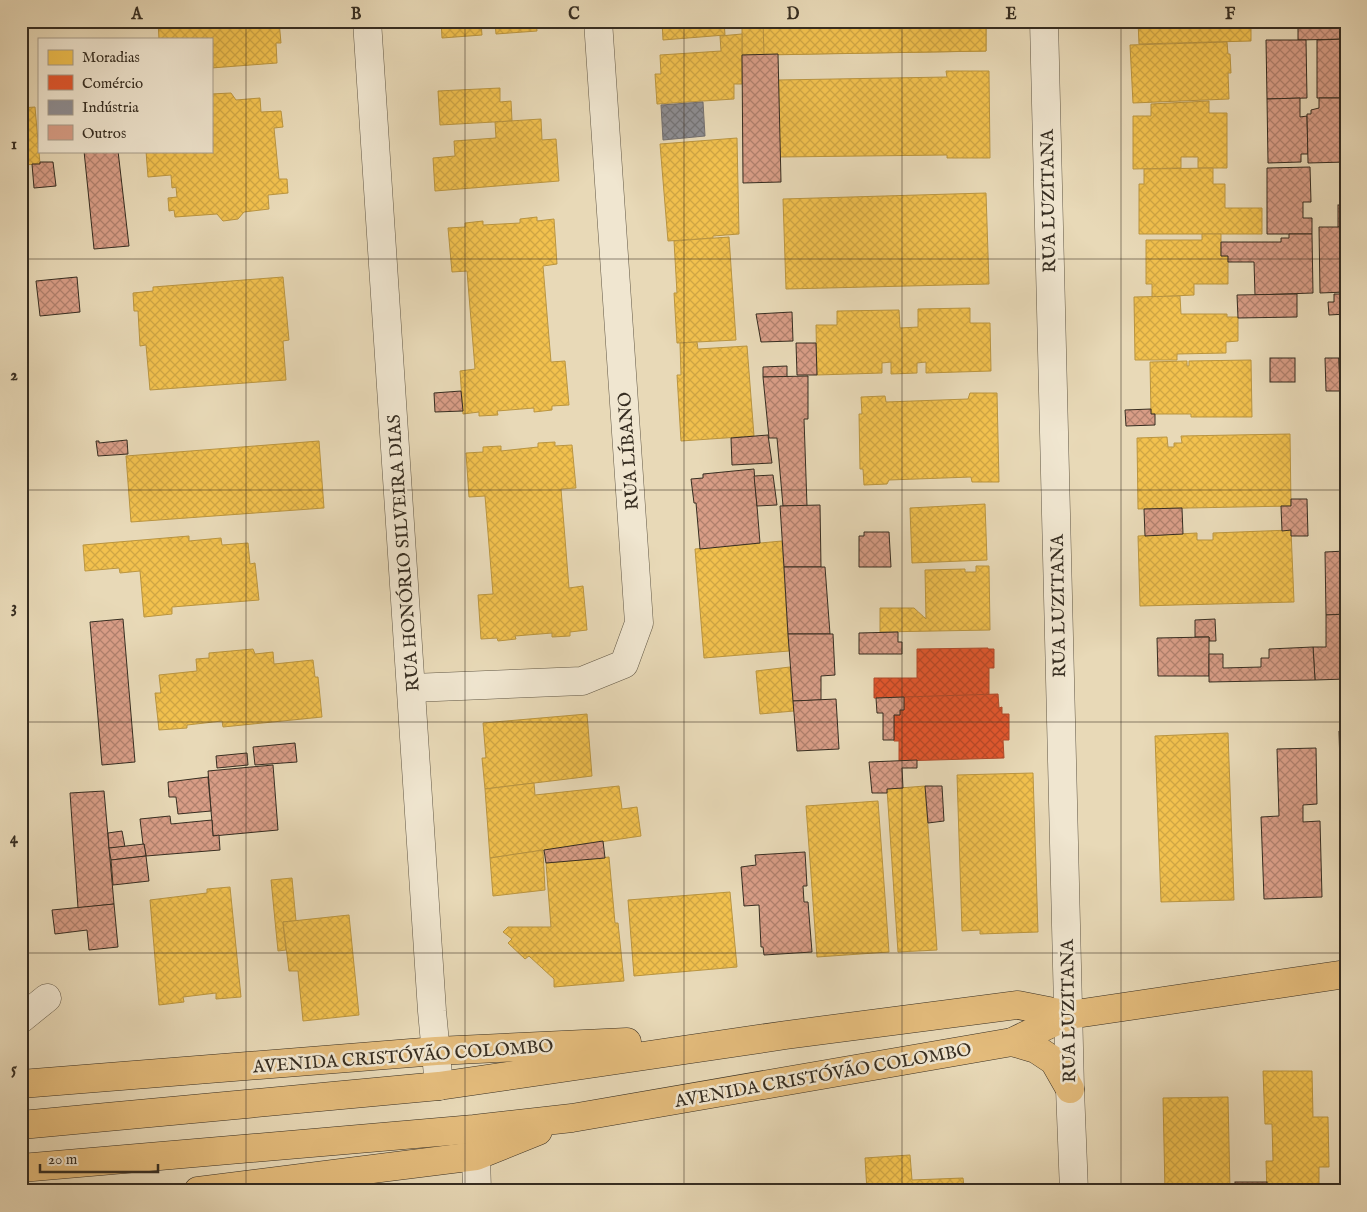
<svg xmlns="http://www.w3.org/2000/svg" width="1367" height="1212" viewBox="0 0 1367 1212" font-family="'IM FELL English',serif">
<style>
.homes{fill:url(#homes-cross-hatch);stroke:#ba9540}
.shops{fill:url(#shops-cross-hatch);stroke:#b04a2a}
.industry{fill:url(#industry-cross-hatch);stroke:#737070}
.building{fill:url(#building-cross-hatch);stroke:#362d21}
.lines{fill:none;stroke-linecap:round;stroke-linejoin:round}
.minor-casing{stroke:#625846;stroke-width:29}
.major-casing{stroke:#362d21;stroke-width:29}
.minor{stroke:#f0e6d0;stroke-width:28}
.major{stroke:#e4bc7c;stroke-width:28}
.grid{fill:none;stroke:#362d21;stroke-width:1;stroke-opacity:0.55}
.labels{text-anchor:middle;stroke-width:5;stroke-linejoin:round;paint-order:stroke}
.street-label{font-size:18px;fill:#362d21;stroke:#f0e6d0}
.neatline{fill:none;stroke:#362d21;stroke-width:2}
.grid-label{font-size:16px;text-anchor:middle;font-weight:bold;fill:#362d21}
</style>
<defs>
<pattern id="homes-cross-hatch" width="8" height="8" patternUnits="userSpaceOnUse" patternTransform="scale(1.25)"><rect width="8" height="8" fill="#f2c14e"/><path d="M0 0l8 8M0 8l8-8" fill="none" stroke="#d0a644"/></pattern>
<pattern id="shops-cross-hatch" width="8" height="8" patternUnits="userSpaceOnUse" patternTransform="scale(1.25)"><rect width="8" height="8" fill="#e4572e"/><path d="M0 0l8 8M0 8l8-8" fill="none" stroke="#ba4827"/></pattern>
<pattern id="industry-cross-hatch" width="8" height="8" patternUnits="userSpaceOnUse" patternTransform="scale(1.25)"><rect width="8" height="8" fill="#8d8d92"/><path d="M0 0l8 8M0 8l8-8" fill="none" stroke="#747477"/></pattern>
<pattern id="building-cross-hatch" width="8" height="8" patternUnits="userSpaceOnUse" patternTransform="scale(1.25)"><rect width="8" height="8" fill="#d89d86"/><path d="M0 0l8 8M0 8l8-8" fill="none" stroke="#b0806d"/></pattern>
</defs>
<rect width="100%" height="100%" fill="#e8d9b7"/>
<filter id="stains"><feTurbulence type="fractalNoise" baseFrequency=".004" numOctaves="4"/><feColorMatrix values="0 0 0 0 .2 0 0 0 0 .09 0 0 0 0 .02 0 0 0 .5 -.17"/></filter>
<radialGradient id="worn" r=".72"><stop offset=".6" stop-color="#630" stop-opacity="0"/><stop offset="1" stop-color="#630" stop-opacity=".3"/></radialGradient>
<g class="homes">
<polygon points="158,21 279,21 281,43 276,43 277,63 211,68 211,39 159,39"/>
<polygon points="441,21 536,21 537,31 496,34 495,22 481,23 482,35 442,38"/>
<polygon points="662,21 724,21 725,35 663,40"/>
<polygon points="742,21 986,21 986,51 742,55"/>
<polygon points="763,21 986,21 986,51 764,55"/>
<polygon points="1138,21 1251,21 1251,41 1139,44"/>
<polygon points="742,34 742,84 734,84 734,99 657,104 655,74 661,74 660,55 721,51 720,36"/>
<polygon points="1227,42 1228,54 1230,54 1231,73 1228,73 1229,99 1133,103 1130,45"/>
<polygon points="946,71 989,71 990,158 947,158 947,155 779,157 778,80 947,77"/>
<polygon points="500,88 500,102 511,101 512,121 440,125 438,91"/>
<polygon points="231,93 236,100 260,98 261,112 281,111 283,127 274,128 279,179 287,179 288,193 268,195 269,209 244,212 238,219 223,221 217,214 175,217 174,210 169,211 168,198 177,197 176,187 172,188 171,175 148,177 146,151 211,151 211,94"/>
<polygon points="1209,101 1209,113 1227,113 1227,168 1198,168 1198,157 1181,157 1181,168 1133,169 1133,116 1151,116 1151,104"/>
<polygon points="35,107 40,164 21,165 21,108"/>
<polygon points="541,119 542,140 556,139 559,181 435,191 433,158 455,156 454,141 496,138 495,122"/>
<polygon points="737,138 739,234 713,236 713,238 668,241 660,144"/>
<polygon points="1213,168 1213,184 1225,184 1225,208 1262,208 1262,234 1139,234 1139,184 1144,184 1144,169"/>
<polygon points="986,193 989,284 786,289 783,199"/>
<polygon points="537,217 537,221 554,219 557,264 543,266 551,362 565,361 569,405 552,406 552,410 534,412 534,408 497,411 498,415 479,416 479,412 463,414 460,371 475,369 467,271 452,272 448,228 465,227 465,223 483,221 483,225 520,223 520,219"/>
<polygon points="1202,234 1221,234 1221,256 1228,256 1228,284 1194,284 1194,295 1152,297 1152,284 1146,284 1146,240 1202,240"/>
<polygon points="729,237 736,340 677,343 674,293 677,293 674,241"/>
<polygon points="283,277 289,340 283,341 286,380 150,390 146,345 140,346 138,311 134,311 133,293 153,291 153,287"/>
<polygon points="1180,296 1181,314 1227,314 1227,317 1238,317 1238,341 1226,342 1226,353 1177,354 1177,360 1135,360 1134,297"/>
<polygon points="970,308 970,323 990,323 991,371 926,373 926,362 917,363 917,373 891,374 891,362 882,363 882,373 817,375 816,325 837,325 837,311 899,310 900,328 918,327 918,309"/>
<polygon points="697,342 698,349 747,346 754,436 681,441 677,375 681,375 680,343"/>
<polygon points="1251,360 1252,417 1191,417 1191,414 1151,414 1150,362 1187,361 1187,366 1189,366 1189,361"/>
<polygon points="970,393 997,393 999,482 972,482 971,477 889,480 887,484 864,485 863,469 860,469 859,414 862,414 861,397 885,396 886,402 968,399"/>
<polygon points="1290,434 1291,506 1138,509 1137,438 1167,437 1168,447 1174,447 1174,443 1182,443 1181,436"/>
<polygon points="319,441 324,508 131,522 126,456"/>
<polygon points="555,442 555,446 572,445 576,488 561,489 569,588 583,586 587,630 570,632 570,636 552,637 552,633 515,636 516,639 498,641 497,638 481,639 478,595 493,594 485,496 469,497 466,453 483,452 483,447 501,446 501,451 538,447 538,443"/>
<polygon points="985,504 987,560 912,563 910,508"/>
<polygon points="1291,530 1294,602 1140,606 1138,536 1197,533 1197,540 1213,540 1213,533"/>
<polygon points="189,536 189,541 221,538 222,545 248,543 250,564 255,563 259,600 172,607 172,614 144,617 140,571 120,573 119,568 85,571 83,545"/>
<polygon points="782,541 789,651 704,658 695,549"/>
<polygon points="976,566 989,566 990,630 880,632 880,608 914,608 926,619 925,570 965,569 965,572 976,572"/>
<polygon points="253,649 255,654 273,652 274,664 313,660 315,677 318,677 322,717 223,727 222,721 187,725 187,728 159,730 155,693 161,693 159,675 197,671 196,659 209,658 209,653"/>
<polygon points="790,667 794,711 760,714 756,671"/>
<polygon points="587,714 592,776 485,789 482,758 486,758 483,723"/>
<polygon points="1228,733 1234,900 1161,902 1155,736"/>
<polygon points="1033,773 1038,932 980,934 980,930 962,931 957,775"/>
<polygon points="534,783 535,795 619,786 622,809 637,807 641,836 490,858 485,789"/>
<polygon points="925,786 937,950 898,952 887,789"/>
<polygon points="878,801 889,952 817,957 806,806"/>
<polygon points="543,850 545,890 493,896 490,858"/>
<polygon points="609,857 615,923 618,923 624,981 554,987 554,979 529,956 525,959 508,943 512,939 503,932 508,927 551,927 546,863"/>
<polygon points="292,878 296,921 283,922 286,950 278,951 271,880"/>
<polygon points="230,887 241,997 216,999 216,993 183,997 184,1002 159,1005 150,900 207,893 207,889"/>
<polygon points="730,892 737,967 634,976 628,900"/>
<polygon points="349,915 359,1015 303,1021 298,971 289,971 283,922"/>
<polygon points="1263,1071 1312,1071 1313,1117 1328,1117 1329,1167 1319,1167 1319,1191 1267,1191 1266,1161 1273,1161 1272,1124 1265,1124"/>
<polygon points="1228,1097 1230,1191 1165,1191 1163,1098"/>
<polygon points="910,1155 912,1180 963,1178 964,1187 991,1186 992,1191 867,1191 865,1158"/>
</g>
<g class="shops">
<polygon points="988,648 988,649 994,649 994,668 989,668 989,695 874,698 874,678 917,678 917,649"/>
<polygon points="998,694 999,708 1002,707 1002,714 1009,714 1009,740 1003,740 1004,758 899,761 899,741 894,741 894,715 900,715 900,710 904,710 904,697"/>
</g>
<polygon class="industry" points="703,102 705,136 663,140 661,105"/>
<g class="building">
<polygon points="21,21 56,21 56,23 21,26"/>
<polygon points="1310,21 1346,21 1346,39 1298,40 1298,27 1310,27"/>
<polygon points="1346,39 1346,98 1317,98 1317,40"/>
<polygon points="1266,40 1306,40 1307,98 1267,99"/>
<polygon points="778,54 781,182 743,183 742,55"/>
<polygon points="1300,98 1300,117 1307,116 1308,154 1301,154 1301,162 1268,163 1267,99"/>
<polygon points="1319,98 1346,98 1346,162 1308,163 1307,114 1311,114 1311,110 1319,108"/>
<polygon points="84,151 118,151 129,246 94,249"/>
<polygon points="40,162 53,162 56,186 34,188 32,164 40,164"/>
<polygon points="1310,167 1311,202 1303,202 1303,218 1312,218 1312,234 1267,234 1267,168"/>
<rect x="1338" y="205" width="8" height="22"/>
<polygon points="1319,227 1345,227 1345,292 1320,293"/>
<polygon points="1289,234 1312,234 1313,293 1255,295 1254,262 1228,262 1228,256 1221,256 1221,242 1281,242 1281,238 1289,238"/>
<polygon points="77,277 80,312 40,316 36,281"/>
<polygon points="1297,294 1297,317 1238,318 1237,295"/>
<polygon points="1334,294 1346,294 1346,314 1329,315 1328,302 1334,302"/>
<polygon points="792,312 793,341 761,342 756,314"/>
<polygon points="796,343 816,343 817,375 797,375"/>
<rect x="1270" y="358" width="25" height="24"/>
<polygon points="1325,358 1339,358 1340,391 1326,391"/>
<polygon points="1339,358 1346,358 1346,421 1341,421"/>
<polygon points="787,366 787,377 763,377 763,367"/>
<polygon points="808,376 808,419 804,419 807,506 783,506 777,438 769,438 763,377"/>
<polygon points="461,391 463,411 435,412 434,393"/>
<polygon points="1151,409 1151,414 1155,414 1155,425 1126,426 1125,410"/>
<polygon points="768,435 772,463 732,465 731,438"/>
<polygon points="127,440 128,454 98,456 96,441 99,441 99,443"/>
<polygon points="754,469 760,543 700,549 696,503 694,503 691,479 703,478 703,474"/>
<polygon points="773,475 777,505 757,506 754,476"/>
<polygon points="1291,499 1307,499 1308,536 1291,536 1291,530 1282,531 1281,506 1291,506"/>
<polygon points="820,505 821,567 784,567 780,506"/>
<polygon points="1182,508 1183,534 1145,536 1144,509"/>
<polygon points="864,532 889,532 891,567 859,567 859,536 864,536"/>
<polygon points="1346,551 1346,614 1326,615 1325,552"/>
<polygon points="784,567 825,567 830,634 788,634"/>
<polygon points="1346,614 1346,679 1315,680 1313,647 1326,647 1326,615"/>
<polygon points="123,619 135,762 102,765 90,622"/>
<polygon points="1215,619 1216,641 1209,641 1209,637 1195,637 1195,620"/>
<polygon points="898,632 898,642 902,642 902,654 859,654 859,633"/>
<polygon points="788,634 833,634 835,675 821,676 821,700 793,701"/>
<polygon points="1209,637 1209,676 1158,676 1157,638"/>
<polygon points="1313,647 1315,680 1209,682 1209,654 1223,654 1223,668 1261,667 1261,658 1269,658 1269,649"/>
<polygon points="904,697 904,710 900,710 900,715 894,715 894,740 883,740 883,713 877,713 876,698"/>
<polygon points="836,699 839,749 797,751 793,701"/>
<polygon points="1339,731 1346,731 1346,866 1343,867"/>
<polygon points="295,743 297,762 255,765 253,747"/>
<polygon points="1316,748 1317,804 1303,805 1303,822 1320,821 1322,897 1264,899 1261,817 1279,816 1277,749"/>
<polygon points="247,753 248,765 217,768 216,756"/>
<polygon points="917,760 917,768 902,768 903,788 887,789 887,793 872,793 869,762"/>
<polygon points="273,765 278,830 213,836 208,771"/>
<polygon points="208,777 211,811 178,814 176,797 169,797 168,782"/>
<polygon points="925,786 942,786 944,821 928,823"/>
<polygon points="104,791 114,904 78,908 70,793"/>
<polygon points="170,816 171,824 212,820 213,836 219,835 220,850 146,856 144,844 143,844 140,819"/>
<polygon points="122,831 125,847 109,848 108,833"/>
<polygon points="603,841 605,858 546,863 544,850"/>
<polygon points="144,844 146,856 111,860 109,848"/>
<polygon points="805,852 807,886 803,886 804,902 808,902 812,952 764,955 763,947 761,947 759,905 744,906 741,867 756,865 755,855"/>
<polygon points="146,856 149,881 113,885 111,860"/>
<polygon points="114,904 118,947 89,950 87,930 55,934 52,910"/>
<rect x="1235" y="1182" width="32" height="9"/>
</g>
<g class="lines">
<g class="minor-casing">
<g id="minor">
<polyline points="367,21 432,1011 439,1086"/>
<polyline points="1044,21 1070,1089 1074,1191"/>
<polyline points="412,688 582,681 624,664 639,623 598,21"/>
<polyline points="21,1019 47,998"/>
<polyline points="476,1156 477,1191"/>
</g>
</g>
<g class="major-casing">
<g id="major">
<polyline points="1012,1042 1036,1049 1054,1061 1070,1089"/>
<polyline points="21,1084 436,1051 627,1042"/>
<polyline points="21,1125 439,1086 786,1035 1018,1005 1069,1015"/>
<polyline points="21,1168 474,1129 572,1118 1012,1042 1069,1015 1346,974"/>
<polyline points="198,1191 476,1156 538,1131"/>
</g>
</g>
<use href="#minor" class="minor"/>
<use href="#major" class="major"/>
</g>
<path class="grid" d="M246 21V1191M465 21V1191M684 21V1191M902 21V1191M1121 21V1191M21 259H1346M21 490H1346M21 722H1346M21 953H1346"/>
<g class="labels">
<g class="street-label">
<text transform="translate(1048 201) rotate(-91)" y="6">RUA LUZITANA</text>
<text transform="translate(628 451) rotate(-94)" y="6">RUA LÍBANO</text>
<text transform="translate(403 553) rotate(-94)" y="6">RUA HONÓRIO SILVEIRA DIAS</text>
<text transform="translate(1058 606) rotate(-91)" y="6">RUA LUZITANA</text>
<text transform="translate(1068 1011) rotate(-91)" y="6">RUA LUZITANA</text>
<text transform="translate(403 1056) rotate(-4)" y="6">AVENIDA CRISTÓVÃO COLOMBO</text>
<text transform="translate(823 1075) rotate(-10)" y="6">AVENIDA CRISTÓVÃO COLOMBO</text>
</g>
</g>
<rect width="1367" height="1212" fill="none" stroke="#e8d9b7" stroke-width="55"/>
<rect x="38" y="38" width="175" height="115" fill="#f0e6d0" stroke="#a69c8a"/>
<rect x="48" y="50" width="25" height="15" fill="#f2c14e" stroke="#a69c8a"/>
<text x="82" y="62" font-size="15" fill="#362d21">Moradias</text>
<rect x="48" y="75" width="25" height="15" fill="#e4572e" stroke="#a69c8a"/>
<text x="82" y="88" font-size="15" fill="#362d21">Comércio</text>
<rect x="48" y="100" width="25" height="15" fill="#8d8d92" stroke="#a69c8a"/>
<text x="82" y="112" font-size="15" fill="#362d21">Indústria</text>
<rect x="48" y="125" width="25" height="15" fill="#d89d86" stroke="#a69c8a"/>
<text x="82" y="138" font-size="15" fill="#362d21">Outros</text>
<path d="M40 1164v8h118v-8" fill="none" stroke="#362d21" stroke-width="2.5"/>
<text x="48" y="1164" font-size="15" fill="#362d21" stroke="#f0e6d0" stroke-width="4" paint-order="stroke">20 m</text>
<rect x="28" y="28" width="1312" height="1156" class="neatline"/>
<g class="grid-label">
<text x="137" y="19">A</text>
<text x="356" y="19">B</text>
<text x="574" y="19">C</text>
<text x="793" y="19">D</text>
<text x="1011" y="19">E</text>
<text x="1230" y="19">F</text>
<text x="14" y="149">1</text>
<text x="14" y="380">2</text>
<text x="14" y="612">3</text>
<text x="14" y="843">4</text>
<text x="14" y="1074">5</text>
</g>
<rect width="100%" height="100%" filter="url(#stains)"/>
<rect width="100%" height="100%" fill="url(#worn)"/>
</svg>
